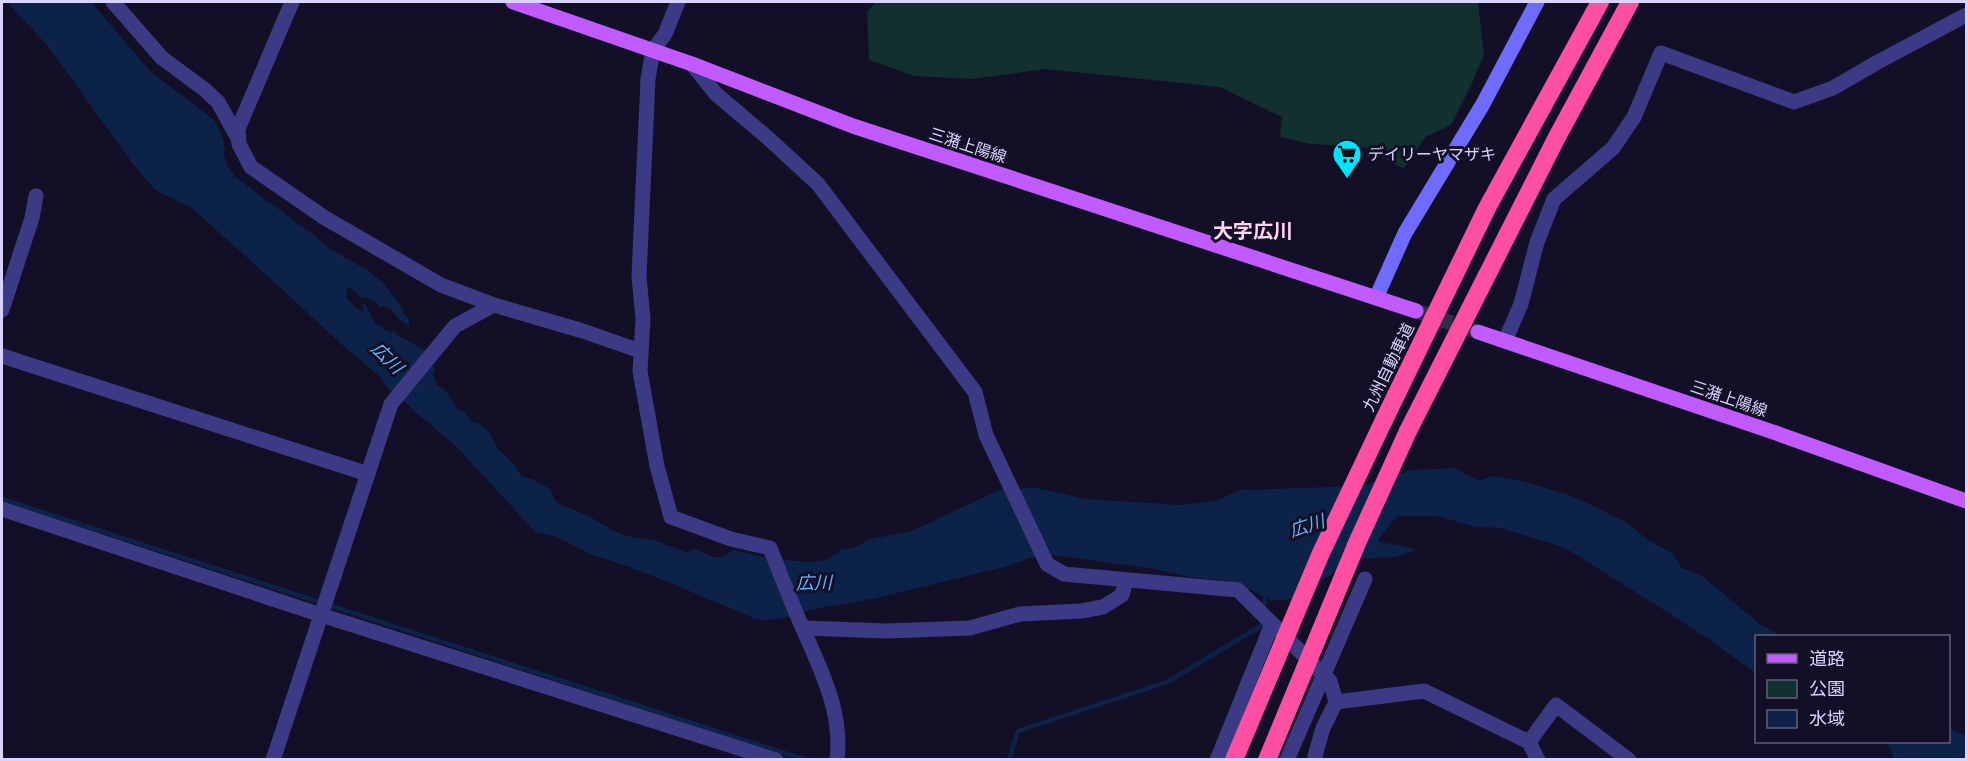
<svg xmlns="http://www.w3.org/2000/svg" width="1968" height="761" viewBox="0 0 1968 761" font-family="Poppins,'Noto Sans JP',sans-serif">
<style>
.green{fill:#12302f}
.water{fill:#0c2248}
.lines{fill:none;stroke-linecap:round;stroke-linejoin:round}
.stream{stroke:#0c2248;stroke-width:4.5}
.primary-tunnel{stroke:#312d47;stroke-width:15;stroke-dasharray:15 8;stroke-linecap:butt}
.street{stroke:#3d3a85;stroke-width:15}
.secondary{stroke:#6f6bff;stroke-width:15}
.primary{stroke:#c25bff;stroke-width:15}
.highway{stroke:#ff4fa3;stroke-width:18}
.highway-bridge{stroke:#ff4fa3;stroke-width:18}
.labels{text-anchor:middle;stroke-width:6;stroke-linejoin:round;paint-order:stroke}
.street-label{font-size:16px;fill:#d9d4ff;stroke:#130f26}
.poi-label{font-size:16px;fill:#d9d4ff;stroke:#130f26;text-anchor:start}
.water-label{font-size:18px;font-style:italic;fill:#62b6ff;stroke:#130f26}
.quarter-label{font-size:20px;font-weight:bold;fill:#ffd6f0;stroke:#130f26}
</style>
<rect width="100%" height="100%" fill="#130f26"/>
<polygon class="green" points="876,2 1473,2 1478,3 1484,55 1472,83 1451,125 1425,137 1404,169 1365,147 1311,144 1280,137 1282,117 1220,87 1045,69 973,79 914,76 869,60 867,12"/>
<g class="water">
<path d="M7 2H91L151 72 214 120C220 129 224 139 225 150L223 151 227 166 237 178 315 236 327 247 369 271 383 283 404 310 403 313 409 319V326L400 320 390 309 383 306 380 307 377 303 364 297 362 298 351 289 347 287V298L356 308 364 312 362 305 364 303C376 321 369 322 392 333L394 330 397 335 425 350 435 369 433 374 437 386 444 389 460 411 465 412 472 422 480 424 488 431 499 450 514 464 522 477 535 480 551 490 554 499 559 504 587 515 614 531 626 536 654 540 688 553 694 548C701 550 711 559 720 557 724 557 730 552 734 550L768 558 808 562 826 560 841 550 856 547 870 539 912 531 1001 489 1017 490 1032 487 1086 499 1181 505 1216 501 1241 490 1361 486 1412 470 1455 468 1479 481 1493 476 1526 482 1569 495 1598 508 1627 523 1649 541 1672 553 1682 568 1702 576 1762 626H1764L1781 636H1756V673L1697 631 1572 552 1556 545 1501 528 1476 527 1437 516H1397L1378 540 1380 542 1413 548V551L1395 557 1358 559 1344 566 1295 598 1283 600H1271L1243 586 1219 580 1190 577 1155 569 1053 555 1036 556 1008 566 877 598 809 610 792 617 766 620 753 618 668 582 621 564 592 555 554 536 535 532 456 446 414 411 396 393 388 389 380 377 341 344 284 291 192 208 155 190 133 164 47 45Z"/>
<polygon points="1949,727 1966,737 1966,759 1894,759 1891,750 1884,742 1948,742"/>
</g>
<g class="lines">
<g class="stream">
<polyline points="2,499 806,760"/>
<polyline points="1263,611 1266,592"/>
<polyline points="1009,760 1018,731 1167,682 1261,626 1262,619"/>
</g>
<polyline class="primary-tunnel" points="1416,311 1478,332"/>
<g class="street">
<polyline points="113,2 162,58 204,89 218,102 238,138"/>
<polyline points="292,2 238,129 239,144 251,167 325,218 441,285 494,305"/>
<path d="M678 2 665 34 653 50 648 79 639 276 643 319 640 371 657 466 671 517 731 539 770 548C780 573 789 597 800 622 819 667 843 709 837 760"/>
<polyline points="692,64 716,94 768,138 818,184 975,392 986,435 1047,564 1064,574 1238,590 1330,681 1336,702 1323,728 1315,756 1316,760"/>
<polyline points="2,310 32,218 36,196"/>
<polyline points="1505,341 1521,304 1537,242 1554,199 1613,148 1634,117 1661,53 1794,102 1833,88 1876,63 1966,15"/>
<polyline points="2,356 368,474"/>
<polyline points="2,509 321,615 776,760"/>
<polyline points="803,628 887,631 970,628 1020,614 1081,611 1103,607 1122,595 1126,580"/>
<polyline points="1336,702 1424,691 1529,742 1538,760"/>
<polyline points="1529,742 1556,705 1629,760"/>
<polyline points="273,760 391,404 455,326 494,305 583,331 640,351"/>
<polyline points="1217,760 1272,624"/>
<polyline points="1287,760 1365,579"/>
</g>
<polyline class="secondary" points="1376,298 1405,233 1483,104 1537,2"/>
<g class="primary">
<polyline points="513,2 692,64 853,126 1416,311"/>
<polyline points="1478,332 1776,433 1966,501"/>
</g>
<g class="highway">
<polyline points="1384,420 1487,208 1600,2"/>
<polyline points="1408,431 1557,137 1630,2"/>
</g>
<g class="highway-bridge">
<polyline points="1234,760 1321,553 1384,420"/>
<polyline points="1267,760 1357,543 1408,431"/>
</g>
</g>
<defs>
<g id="supermarket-pin" transform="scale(1.5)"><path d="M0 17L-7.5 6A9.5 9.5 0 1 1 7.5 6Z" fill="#00e5ff" stroke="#130f26"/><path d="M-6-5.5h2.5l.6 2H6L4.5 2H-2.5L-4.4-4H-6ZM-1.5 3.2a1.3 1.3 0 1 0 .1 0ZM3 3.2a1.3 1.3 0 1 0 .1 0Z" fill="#111"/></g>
</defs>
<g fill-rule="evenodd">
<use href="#supermarket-pin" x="1347" y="154"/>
</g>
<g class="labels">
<g class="street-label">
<text transform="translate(968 145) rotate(18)" y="6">三潴上陽線</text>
<text transform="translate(1388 367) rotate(-64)" y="6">九州自動車道</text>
<text transform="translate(1729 398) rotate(19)" y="6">三潴上陽線</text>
</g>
<g class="poi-label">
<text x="1368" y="160">デイリーヤマザキ</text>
</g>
<g class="water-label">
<text transform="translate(387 358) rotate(44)" y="6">広川</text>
<text transform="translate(1307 526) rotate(-18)" y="6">広川</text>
<text transform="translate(814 583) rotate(-1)" y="6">広川</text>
</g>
<g class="quarter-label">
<text x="1253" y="238">大字広川</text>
</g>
</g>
<rect width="1968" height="761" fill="none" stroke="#d9d4ff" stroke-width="6"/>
<rect x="1755" y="635" width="195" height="108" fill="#130f26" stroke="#625e7d" stroke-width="1.5"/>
<rect x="1767" y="654" width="30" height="9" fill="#c25bff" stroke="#625e7d" stroke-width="1.5"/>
<text x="1809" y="665" font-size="18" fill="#d9d4ff">道路</text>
<rect x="1767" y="680" width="30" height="18" fill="#12302f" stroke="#625e7d" stroke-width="1.5"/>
<text x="1809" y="695" font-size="18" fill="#d9d4ff">公園</text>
<rect x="1767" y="710" width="30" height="18" fill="#0c2248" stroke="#625e7d" stroke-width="1.5"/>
<text x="1809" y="725" font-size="18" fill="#d9d4ff">水域</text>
</svg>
